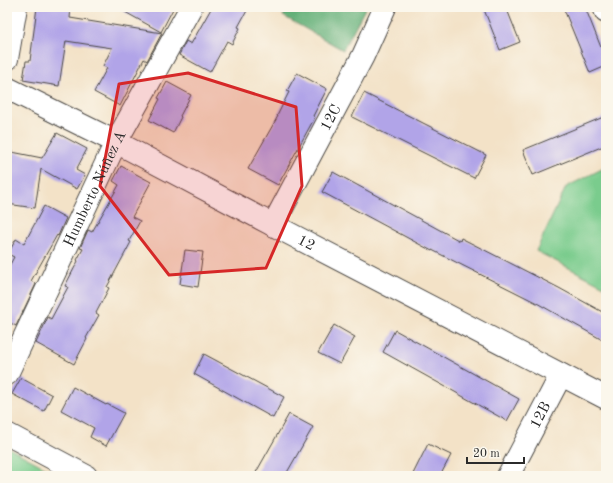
<svg xmlns="http://www.w3.org/2000/svg" width="613" height="483" viewBox="0 0 613 483" font-family="'Old Standard TT',serif">
<style>
.green{fill:#7acc8d;stroke:#527c5c}
.forest{fill:#63b078;stroke:#476e52}
.building{fill:#b1a4e8}
.lines{fill:none;stroke-linecap:round;stroke-linejoin:round}
.minor-casing{stroke:#494642;stroke-width:24}
.minor{stroke:#fff;stroke-width:22}
.marked{fill:#d62828;fill-opacity:0.2;stroke:#d62828;stroke-width:3;stroke-linejoin:round}
.labels{text-anchor:middle;stroke-width:3.5;stroke-linejoin:round;paint-order:stroke}
.street-label{font-size:15px;fill:#2b2b2b;stroke:#fbf7ec}
</style>
<rect width="100%" height="100%" fill="#fbf7ec"/>
<filter id="ink" filterUnits="userSpaceOnUse"><feTurbulence type="fractalNoise" baseFrequency=".025" numOctaves="2"/><feDisplacementMap in="SourceGraphic" scale="8" xChannelSelector="R" yChannelSelector="G"/><feConvolveMatrix kernelMatrix="1 2 1 2 8 2 1 2 1" color-interpolation-filters="sRGB"/></filter>
<filter id="wash" filterUnits="userSpaceOnUse"><feTurbulence type="fractalNoise" baseFrequency=".012" numOctaves="4" result="noise"/><feDisplacementMap in="SourceGraphic" scale="16" xChannelSelector="R" yChannelSelector="G"/><feGaussianBlur stdDeviation="0.9" result="paint"/><feColorMatrix in="noise" values="0 0 0 0 0 0 0 0 0 0 0 0 0 0 0 0 0 1.4 0 .05"/><feComposite in="paint" operator="in"/></filter>
<g filter="url(#wash)">
<rect width="100%" height="100%" fill="#f3e2c7"/>
<g class="green">
<polygon points="606,167 606,287 536,251 566,187"/>
<polygon points="7,447 61,476 7,476"/>
</g>
<polygon class="forest" points="287,7 366,7 343,50 283,16"/>
<g id="blocks">
<g class="building">
<polygon points="37,7 71,7 70,18 162,33 147,61 144,59 120,106 94,92 107,68 103,66 112,48 66,41 59,86 23,80 26,61 30,61"/>
<polygon points="116,7 174,7 161,32"/>
<polygon points="212,7 249,7 238,27 240,28 232,44 227,41 210,72 179,55 186,41 191,44"/>
<polygon points="483,7 506,7 520,42 500,50"/>
<polygon points="563,7 585,7 606,60 606,66 590,73"/>
<polygon points="297,73 327,89 313,116 315,117 278,185 248,169 278,116 277,116 289,92 287,91"/>
<polygon points="167,82 191,95 180,116 181,117 173,133 149,120 160,99 158,98"/>
<polygon points="364,93 486,155 474,178 352,117"/>
<polygon points="606,116 606,145 533,175 523,150"/>
<polygon points="57,133 87,149 76,170 85,175 77,189 41,169 35,208 7,204 7,151 42,158"/>
<polygon points="121,166 151,182 132,217 140,221 129,241 131,242 107,287 109,288 96,313 99,315 86,338 87,339 74,364 36,343 48,317 51,319 68,287 65,286 78,261 77,260 83,249 80,248 88,230 92,232 119,185 113,181"/>
<polygon points="333,172 460,241 461,238 559,288 606,314 606,342 535,302 432,250 432,251 322,192"/>
<polygon points="44,206 66,218 58,236 57,235 31,281 36,284 16,326 7,321 7,270 14,257 8,254 16,239 24,244"/>
<polygon points="185,250 203,252 198,287 180,284"/>
<polygon points="334,325 355,337 340,364 318,353"/>
<polygon points="395,330 519,399 507,421 383,352"/>
<polygon points="204,354 284,397 273,418 194,374"/>
<polygon points="21,378 52,395 44,411 12,394"/>
<polygon points="73,387 106,405 107,404 124,413 106,446 90,437 94,428 61,410"/>
<polygon points="289,414 313,427 285,476 254,476"/>
<polygon points="428,444 451,455 440,476 412,476"/>
</g>
</g>
</g>
<g filter="url(#ink)">
<use href="#blocks" fill-opacity="0" stroke="#494642" stroke-width="1"/>
<g class="lines">
<g class="minor-casing">
<g id="minor">
<polyline points="604,7 606,12"/>
<polyline points="7,59 16,7"/>
<path id="s1" d="M7 88 116 142 273 225 606 398"/>
<path id="s2" d="M273 225 363 56 385 7"/>
<path id="s3" d="M7 374 116 142 191 7"/>
<polyline points="7,434 86,476"/>
<path id="s4" d="M508 476 561 375"/>
</g>
</g>
<use href="#minor" class="minor"/>
</g>
</g>
<path class="marked" d="M188 73 296 107 302 186 266 268 169 275 100 186 119 84Z"/>
<g class="labels">
<g class="street-label">
<text dy="5" stroke="none"><textPath href="#s2" startOffset="122">12C</textPath></text>
<text dy="5" stroke="none"><textPath href="#s3" startOffset="205">Humberto Núñez A</textPath></text>
<text dy="5" stroke="none"><textPath href="#s1" startOffset="337">12</textPath></text>
<text dy="5" stroke="none"><textPath href="#s4" startOffset="69">12B</textPath></text>
</g>
</g>
<rect width="613" height="483" fill="none" stroke="#fbf7ec" stroke-width="24"/>
<path d="M467 457v6h57v-6" fill="none" stroke="#2b2b2b" stroke-width="2"/>
<text x="473" y="457" font-size="12" fill="#2b2b2b" stroke="#fbf7ec" stroke-width="3" paint-order="stroke">20 m</text>
</svg>
